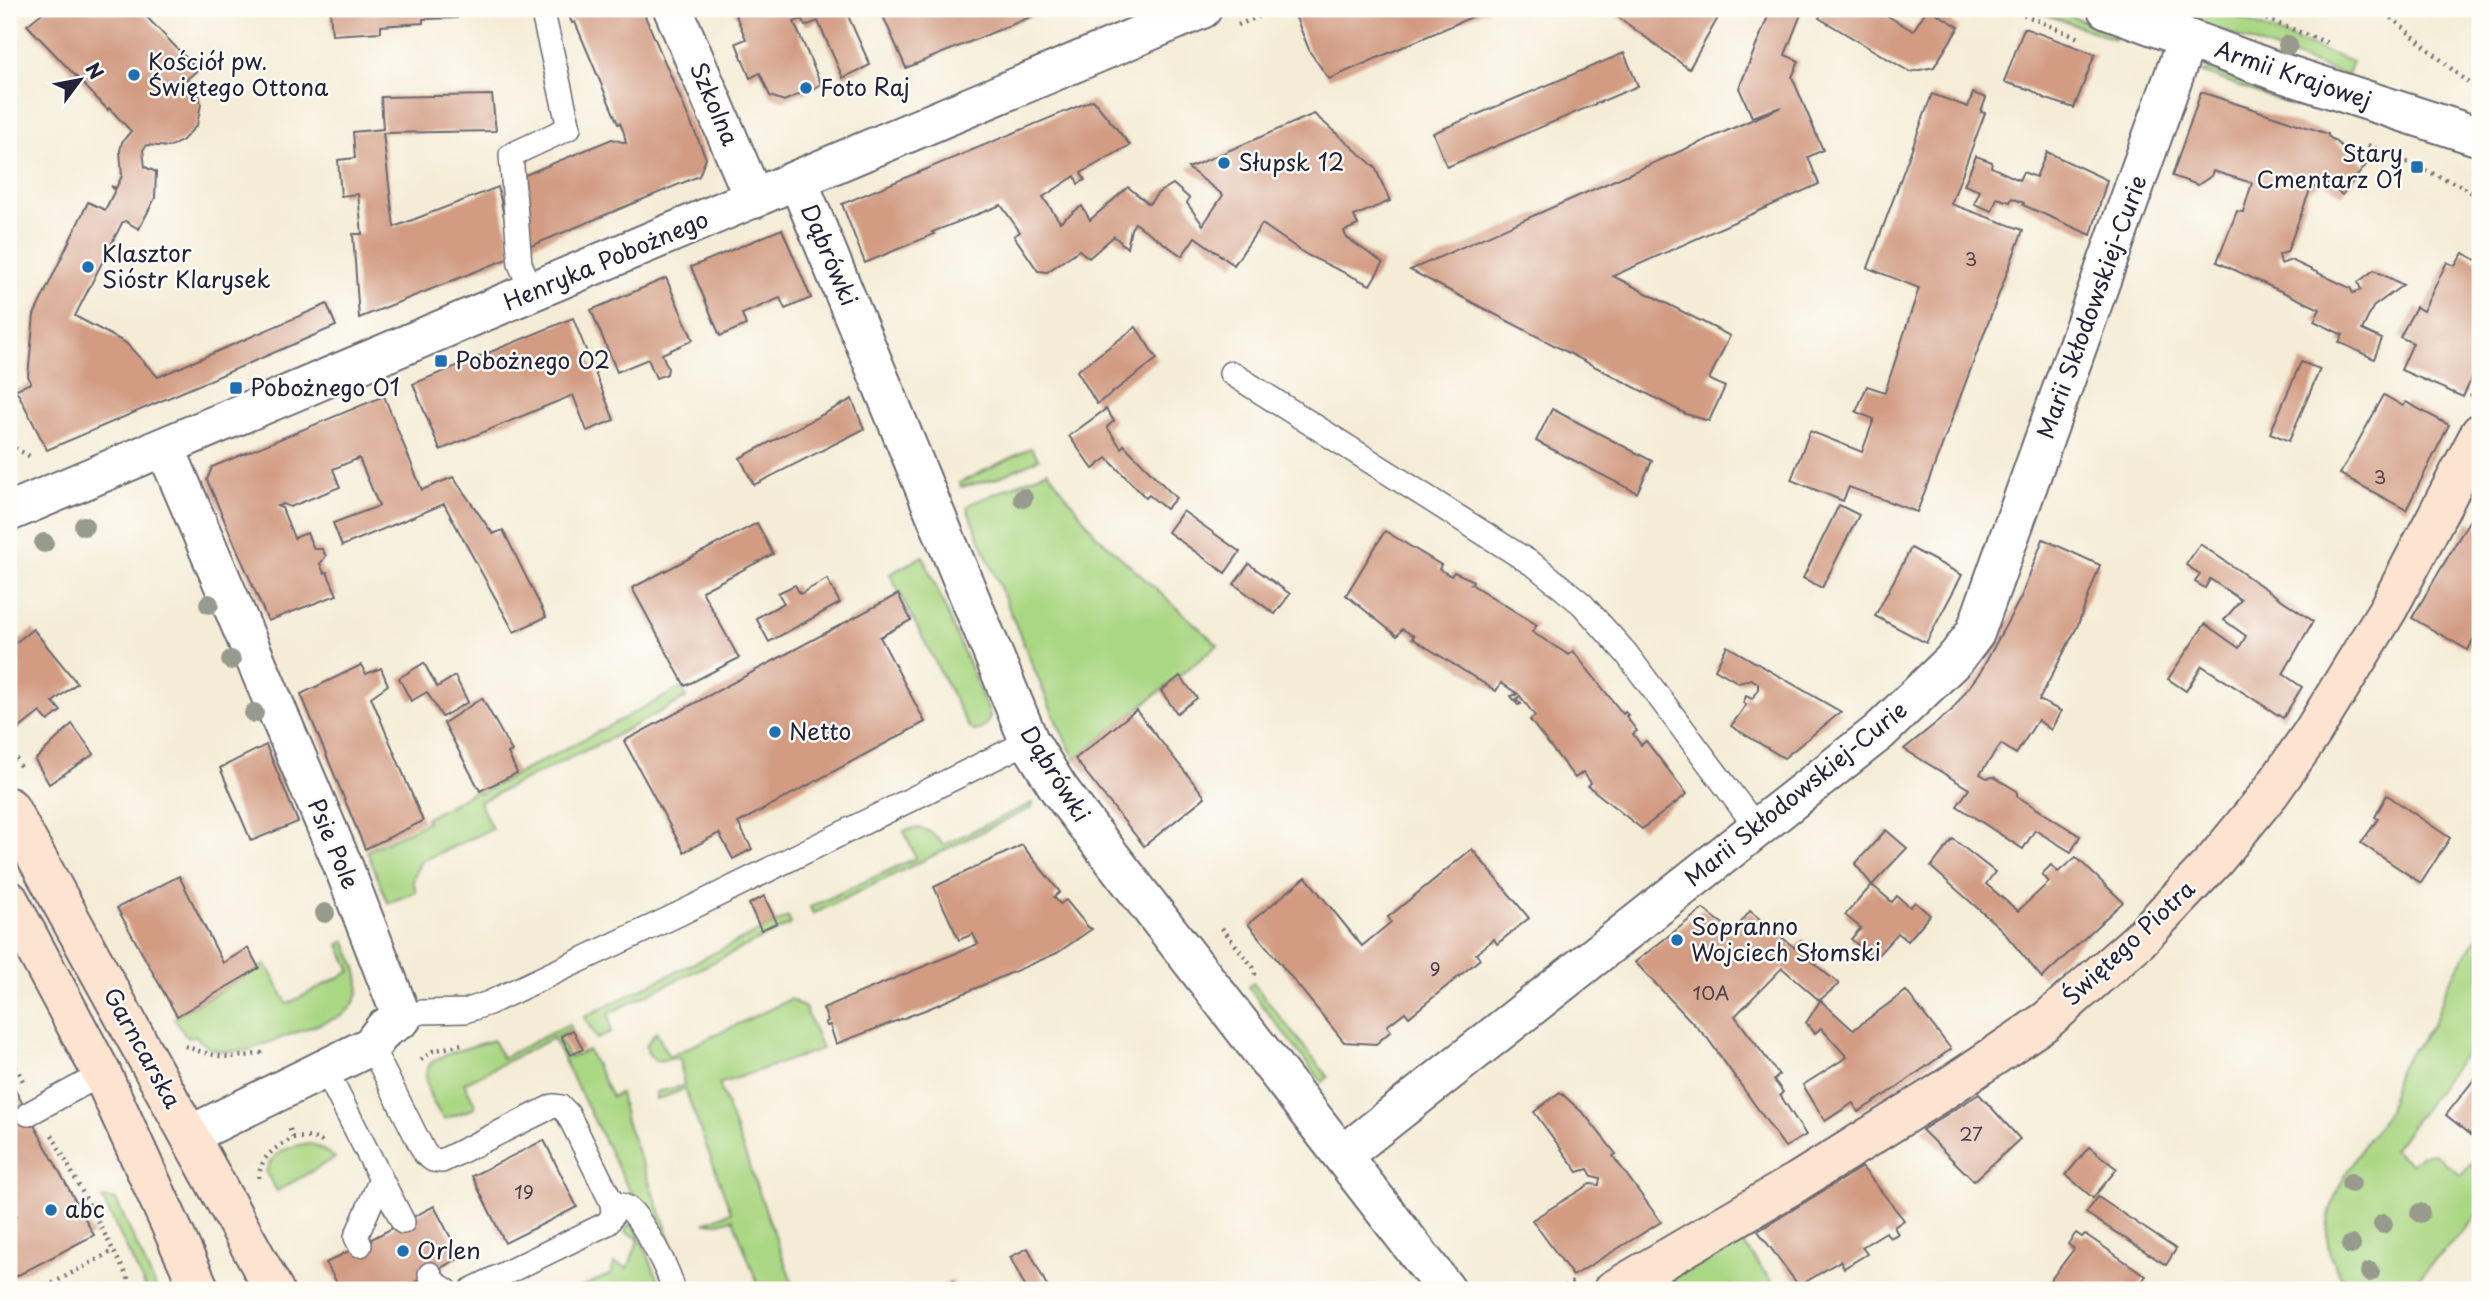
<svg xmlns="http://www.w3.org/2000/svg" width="2489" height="1299" viewBox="0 0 2489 1299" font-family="'Playpen Sans',sans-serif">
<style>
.green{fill:#aad783;stroke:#667c5f;stroke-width:2}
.building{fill:#d29b82}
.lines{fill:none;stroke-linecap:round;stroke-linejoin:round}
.service-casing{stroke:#6c6971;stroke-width:26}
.minor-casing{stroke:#6c6971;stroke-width:42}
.tertiary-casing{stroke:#6c6971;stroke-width:42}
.secondary-casing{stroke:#6c6971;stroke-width:42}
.path{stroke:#6c6971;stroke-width:4.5;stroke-dasharray:2 5;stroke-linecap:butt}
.service{stroke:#fff;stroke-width:23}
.minor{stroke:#fff;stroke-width:38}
.tertiary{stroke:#fff;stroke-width:38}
.secondary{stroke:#fde4d0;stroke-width:38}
.tree{fill:#979b8d}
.poi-dot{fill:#1f6fb2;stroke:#fdfcf7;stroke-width:2.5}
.labels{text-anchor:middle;stroke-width:5;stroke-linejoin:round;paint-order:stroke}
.number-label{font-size:19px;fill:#4e404d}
.poi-label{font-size:23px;fill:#22223b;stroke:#fdfcf7;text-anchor:start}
.street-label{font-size:23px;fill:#22223b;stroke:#fdfcf7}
</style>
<rect width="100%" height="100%" fill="#fdfcf7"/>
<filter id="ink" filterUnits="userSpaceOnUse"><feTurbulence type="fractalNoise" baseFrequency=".0143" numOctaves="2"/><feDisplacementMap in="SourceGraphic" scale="14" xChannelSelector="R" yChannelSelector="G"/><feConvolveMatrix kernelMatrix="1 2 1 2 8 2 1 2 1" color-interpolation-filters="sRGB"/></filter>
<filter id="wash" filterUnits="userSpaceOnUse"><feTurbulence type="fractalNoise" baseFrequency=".00686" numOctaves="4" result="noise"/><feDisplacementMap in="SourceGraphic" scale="28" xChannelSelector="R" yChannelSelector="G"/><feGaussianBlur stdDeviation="1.57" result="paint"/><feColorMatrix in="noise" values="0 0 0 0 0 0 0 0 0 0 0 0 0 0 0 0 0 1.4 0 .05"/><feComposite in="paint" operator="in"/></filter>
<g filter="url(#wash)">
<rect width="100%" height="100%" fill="#f4ecd6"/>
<g class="green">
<polygon points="2030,9 2051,9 2111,31 2114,39"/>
<polygon points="2162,9 2216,9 2352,62 2348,76"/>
<polygon points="2210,70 2307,102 2305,110 2201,72"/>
<polygon points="1031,448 1039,459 995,479 961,487 959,483"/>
<polygon points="1048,471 1096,535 1218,645 1075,759 1056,721 968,511 967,507 970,504"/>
<path d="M923 556 990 715C988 724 984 730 974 731L968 726 890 574Z"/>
<polygon points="681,688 686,698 607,740 479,802 492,829 420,862 413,880 416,892 388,903 367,851 427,822 426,818 477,790 479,794"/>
<path d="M1032 803 1031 808 813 914 810 907 916 858 904 831C921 824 933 831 943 845Z"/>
<polygon points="788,917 791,924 609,1013 611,1032 597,1039 584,1017"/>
<path d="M2480 933V1034L2393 1150 2411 1164 2420 1155 2434 1153 2461 1176 2471 1164 2480 1174V1213L2407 1290H2354C2305 1245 2332 1194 2363 1146 2371 1135 2382 1124 2388 1111 2394 1099 2392 1083 2399 1070 2408 1052 2423 1040 2433 1023 2441 1010 2442 995 2449 983 2458 966 2470 950 2480 933Z"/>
<path d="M345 941C357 969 371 994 341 1016L248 1050C224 1052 212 1055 195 1035L189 1038 185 1035 174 1018 266 964 287 1004 351 971 339 945Z"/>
<polygon points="1253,983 1328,1077 1322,1082 1248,987"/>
<polygon points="791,999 805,1008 822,1049 719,1084 795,1290 760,1290 733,1219 719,1223 704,1223 731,1212 685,1089 656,1100 656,1092 684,1086 680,1058 655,1061 648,1053 646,1046 656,1032 669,1057"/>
<path d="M569 1024 572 1029 558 1036 569 1058 588 1050 612 1097 620 1093 626 1121 687 1283 684 1284 647 1211 627 1186 553 1038 464 1083 475 1104 473 1109 444 1119C433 1105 415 1073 435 1060 444 1054 480 1044 493 1040L502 1058Z"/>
<path d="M307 1143 317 1146 335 1158 277 1191 266 1173C271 1151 287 1148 307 1143Z"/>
<polygon points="102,1198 116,1200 157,1290 147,1290"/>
<polygon points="627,1225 635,1226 663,1290 575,1290 611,1274 614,1263 628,1268 639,1238 625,1232"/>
<polygon points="1739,1238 1778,1290 1651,1290"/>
</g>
<g id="blocks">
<g class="building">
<polygon points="47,9 139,9 198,70 187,79 198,90 201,104 197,125 182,141 169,147 147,145 143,150 145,167 156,172 155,198 139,229 125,221 122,223 75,316 126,343 158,377 327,304 336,326 47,450 19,395 14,390 31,383 28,376 34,315 88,202 105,210 115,190 111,186 116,188 122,176 120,151 122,142 131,131 109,108 108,110 27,25"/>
<polygon points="330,9 457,9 457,18 423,19 423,23 381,26 381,32 332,35"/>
<polygon points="566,9 642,9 706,158 699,176 526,248 525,175 612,139 626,143 624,133 620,123 618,124 575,22 572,23"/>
<polygon points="733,9 845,9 870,65 843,78 818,21 805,26 802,19 794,22 821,84 803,95 802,93 784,101 770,96 760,73 750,78 736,43 746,39"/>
<polygon points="880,9 1050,9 906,68"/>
<polygon points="1304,9 1490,9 1329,79 1310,52 1294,13"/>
<polygon points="1607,9 1723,9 1689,69"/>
<polygon points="1771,9 1803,9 1785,55 1799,61 1792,77 1823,150 1808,157 1819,184 1613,276 1730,336 1709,379 1725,387 1709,421 1686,414 1410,270 1781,107 1752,117 1739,88"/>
<polygon points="1825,9 1876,9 1913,31 1927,9 1929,9 1959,27 1934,67 1910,72 1819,18"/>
<polygon points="2024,28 2095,54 2074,108 2044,98 2031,90 2004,82"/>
<polygon points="1624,53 1638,86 1447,167 1433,133"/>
<polygon points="2201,92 2328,134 2328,136 2366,165 2342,195 2324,182 2310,190 2287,252 2279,255 2281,264 2291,260 2350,288 2353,293 2361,290 2358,282 2374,270 2403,285 2373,307 2362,330 2382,339 2374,359 2339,342 2343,335 2314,321 2320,309 2217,262 2237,211 2243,212 2252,183 2213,171 2211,176 2198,185 2172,176"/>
<polygon points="1973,93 1986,98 1981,112 1985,113 1951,204 2023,230 1917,512 1849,487 1843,501 1791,480 1810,431 1862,452 1874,419 1856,412 1867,386 1885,392 1919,288 1868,268 1932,94 1968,107"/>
<polygon points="492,95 496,131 383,133 394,227 498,187 512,257 359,318 353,234 362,234 358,194 341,196 338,160 355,158 353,132 383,129 381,97"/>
<polygon points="1093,100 1130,145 1081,173 1085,180 1078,184 1075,176 1043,197 1060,222 1082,206 1090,220 1128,187 1149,204 1158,193 1173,184 1189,198 1187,203 1203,225 1223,195 1188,168 1314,114 1375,167 1390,201 1354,216 1358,225 1344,231 1346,237 1383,263 1370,285 1307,255 1262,224 1234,265 1195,237 1182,256 1135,223 1131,229 1127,248 1114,236 1089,258 1079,250 1047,272 1038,271 1014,236 1020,232 1001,205 932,232 934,234 865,263 842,204"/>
<polygon points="2047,152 2107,180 2091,235 2023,205 2024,203 2012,198 2010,202 1997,198 1992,211 1974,204 1980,191 1964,185 1976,156 1992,162 1991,167 2019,180 2023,172 2036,177"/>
<polygon points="782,229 811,298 785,309 780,298 742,314 746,325 720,336 691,267"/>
<polygon points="2463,253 2480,262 2480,361 2463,397 2401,370 2413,343 2400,337 2416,307 2423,311 2447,262 2455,266"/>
<polygon points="666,278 693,340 662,354 668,368 667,374 656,378 648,359 617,372 591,310"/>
<polygon points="573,318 614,420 587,431 573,395 440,450 413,384"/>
<polygon points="1136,327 1157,359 1097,404 1077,371"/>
<polygon points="2301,362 2320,369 2289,441 2270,433"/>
<polygon points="2384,395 2403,406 2406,402 2449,425 2406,510 2340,474"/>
<polygon points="384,396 422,490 453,477 493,534 503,530 546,617 514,632 444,504 342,546 333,523 379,506 359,458 333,469 340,487 290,507 283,504 277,506 282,508 294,538 307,533 314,549 322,549 326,556 320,564 324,573 327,572 337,595 268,621 207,480 212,467"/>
<polygon points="852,399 864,429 754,485 740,458"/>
<polygon points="1106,409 1114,421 1107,427 1121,448 1124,445 1176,498 1166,509 1149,495 1146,498 1107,458 1093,469 1069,436"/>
<polygon points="1552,409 1652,461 1637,493 1536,441"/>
<polygon points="1839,505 1859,515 1822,588 1803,578"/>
<polygon points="1183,511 1240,552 1225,573 1168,532"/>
<polygon points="2469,521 2480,529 2480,627 2468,650 2412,618"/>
<polygon points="757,523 773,554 702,591 739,658 685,686 632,588"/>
<polygon points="1385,531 1441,565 1439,569 1451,576 1454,572 1470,579 1473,581 1471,584 1537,625 1532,632 1569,655 1573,651 1623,714 1625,712 1628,715 1626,716 1637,731 1633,734 1641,745 1646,741 1687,794 1642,829 1588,786 1591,783 1583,772 1575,778 1530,720 1535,716 1520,696 1516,699 1521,704 1518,705 1511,696 1518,694 1501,683 1496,691 1412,638 1414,636 1402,629 1397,636 1346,595"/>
<polygon points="2043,539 2100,565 2077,627 2039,700 2061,711 2051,730 2038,720 2016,754 2001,744 1980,774 1987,778 1994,777 2017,791 2017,796 2080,836 2071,852 2035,830 2023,849 1957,806 1969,789 1904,749 1951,711 1981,671 2021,597"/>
<polygon points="2200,544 2313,621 2283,674 2302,687 2283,718 2202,666 2186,691 2168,679 2205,624 2239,648 2246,636 2224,620 2241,600 2210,579 2205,588 2195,582 2200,574 2186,565"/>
<polygon points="1911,548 1962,575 1926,643 1875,616"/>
<polygon points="1249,564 1290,594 1275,614 1234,584"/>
<polygon points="827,579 840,603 769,642 756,618 784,603 778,593 795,585 800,594"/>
<polygon points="898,594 911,620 880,637 925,722 738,823 752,849 733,859 719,833 684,852 624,741"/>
<polygon points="33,629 77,683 53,702 61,711 48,721 40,712 16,731 9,722 9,648"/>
<polygon points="1727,646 1841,712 1784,758 1731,726 1746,705 1743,703 1746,696 1752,699 1758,691 1758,683 1751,679 1739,683 1715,669"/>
<polygon points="424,663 437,687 455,676 468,702 442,717 427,692 411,701 399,678"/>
<polygon points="361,665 366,674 381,668 388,685 371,697 423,821 365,849 301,694"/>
<polygon points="1180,676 1197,698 1177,713 1161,691"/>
<polygon points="482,698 512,751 508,753 517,773 480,791 444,723"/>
<polygon points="1136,710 1205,797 1144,846 1075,759"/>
<polygon points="72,724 94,754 49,784 35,760"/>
<polygon points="266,745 298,822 251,841 220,768"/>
<polygon points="2387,795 2450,838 2421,883 2361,843 2378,819 2375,817"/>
<polygon points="1886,830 1907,848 1872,885 1855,864"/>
<polygon points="1953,839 1995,872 1986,884 2018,911 2049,882 2042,874 2051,865 2058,872 2076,857 2123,902 2042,978 2001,929 1931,867"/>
<polygon points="1022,845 1060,892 1054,897 1060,904 1066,900 1088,927 1092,929 1057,953 930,1008 836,1044 830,1025 827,1026 825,1023 828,1021 823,1008 978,944 973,934 959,940 934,887"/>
<polygon points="1472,849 1529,918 1497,944 1494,939 1476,954 1480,959 1409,1017 1405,1012 1387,1026 1391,1031 1376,1044 1344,1042 1248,924 1306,877 1362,946 1391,922 1388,917"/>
<polygon points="179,876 223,963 248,948 259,968 177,1016 117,908"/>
<polygon points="1872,885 1892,902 1897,896 1910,907 1915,902 1930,915 1908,941 1898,933 1874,959 1851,939 1861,928 1845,915"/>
<polygon points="764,896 777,923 761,930 749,904"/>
<polygon points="1703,909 1726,926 1724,928 1732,934 1750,911 1795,948 1801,940 1816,952 1810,960 1839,984 1820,1000 1853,1030 1906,991 1951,1049 1893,1090 1858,1112 1853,1103 1825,1121 1803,1085 1847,1057 1821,1028 1815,1033 1806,1023 1820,1001 1782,968 1735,1016 1779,1075 1774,1080 1783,1092 1780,1095 1806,1135 1785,1147 1708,1039 1635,962"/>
<polygon points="573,1030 583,1049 571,1055 561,1036"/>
<polygon points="2480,1072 2480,1142 2446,1115"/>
<polygon points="9,1079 94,1235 9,1280 9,1220 17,1216 9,1202"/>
<polygon points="1560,1092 1585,1115 1616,1154 1613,1156 1661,1222 1573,1276 1532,1220 1590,1184 1599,1185 1600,1178 1592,1176 1588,1169 1578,1172 1534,1112"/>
<polygon points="1979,1094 2020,1139 1974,1181 1922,1130"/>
<polygon points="544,1140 577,1207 505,1243 472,1176"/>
<polygon points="2089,1147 2117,1169 2093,1198 2066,1175"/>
<polygon points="1862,1167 1904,1220 1894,1227 1898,1234 1890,1238 1886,1232 1862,1247 1867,1254 1844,1268 1840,1261 1799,1286 1758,1231"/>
<polygon points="2098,1197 2176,1249 2166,1265 2086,1213"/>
<polygon points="434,1206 461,1257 400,1290 341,1290 326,1263"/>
<polygon points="2076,1233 2082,1237 2085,1234 2146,1276 2135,1290 2129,1286 2126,1290 2043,1290 2074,1249 2068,1244"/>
<polygon points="1028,1248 1049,1290 1027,1290 1010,1257"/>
<polygon points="953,1281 956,1290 928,1290"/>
</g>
</g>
</g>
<g filter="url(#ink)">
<use href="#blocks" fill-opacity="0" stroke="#6c6971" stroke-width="2"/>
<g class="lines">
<g class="service-casing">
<g id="service">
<polyline points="532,291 520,264 511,155 569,128 542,9"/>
<polyline points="1231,373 1537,567 1582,604 1626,653 1757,828"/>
<polyline points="402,1018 422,1012 465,1011 489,1003 677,915 1029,741"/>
<polyline points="371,1046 425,1154 433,1160 442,1161 553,1106 561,1107 568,1114 612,1203 613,1214 608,1223 471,1290"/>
<polyline points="325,1069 403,1222"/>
<polyline points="28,1114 102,1074"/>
<path d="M612 1203C617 1204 624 1205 628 1208 640 1216 672 1275 673 1290"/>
<polyline points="360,1245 356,1237 381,1179"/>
<polyline points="430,1274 435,1283 446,1290"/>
</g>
</g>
<g class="minor-casing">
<g id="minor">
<polyline points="673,9 754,199"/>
<polyline points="798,181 1029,741 1059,789 1081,818 1446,1290"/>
<polyline points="165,447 344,868 402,1018 384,1029 371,1046 190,1135"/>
<polyline points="9,512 1202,9"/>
<polyline points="1343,1155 1879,732 1957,657 1975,633 2187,39"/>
</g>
</g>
<g class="tertiary-casing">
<polyline id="tertiary" points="2107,9 2273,70 2480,137"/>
</g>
<g class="secondary-casing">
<g id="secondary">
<polyline points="9,807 274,1290"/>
<polyline points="9,900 102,1074 200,1290"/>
<polyline points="1613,1290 1797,1182 1941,1092 2046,1021 2138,941 2215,860 2270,793 2312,733 2388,609 2480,433"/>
</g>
</g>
<g class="path">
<polyline points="2011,9 2081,39"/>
<polyline points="2240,9 2328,43"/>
<polyline points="2381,9 2480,93"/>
<polyline points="1238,25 1277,9"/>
<polyline points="2368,145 2459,185 2480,198"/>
<polyline points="2471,397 2480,377"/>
<polyline points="9,445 33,458"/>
<polyline points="9,746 22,770"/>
<polyline points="1222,928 1253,967 1255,974 1252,978"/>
<path d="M185 1046C214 1057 230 1060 261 1053L262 1057"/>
<polyline points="9,1054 23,1081"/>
<polyline points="421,1060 433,1051 462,1044"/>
<polyline points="52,1135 129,1280 128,1290"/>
<path d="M293 1138C305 1137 315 1136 325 1144"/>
<path d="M259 1178C260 1156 275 1148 293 1138L289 1127"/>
<polyline points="40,1290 113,1251"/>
<polyline points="1559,1290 1576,1280"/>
</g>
<use href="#service" class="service"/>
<use href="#minor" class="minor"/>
<use href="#tertiary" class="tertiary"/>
<use href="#secondary" class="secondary"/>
</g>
<g class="tree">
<circle cx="2288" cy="45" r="10"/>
<circle cx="1023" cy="498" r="10"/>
<circle cx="84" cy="526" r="10"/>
<circle cx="44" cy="543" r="10"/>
<circle cx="209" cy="604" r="10"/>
<circle cx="231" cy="660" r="10"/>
<circle cx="254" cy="713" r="10"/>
<circle cx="325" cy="913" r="10"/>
<circle cx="2351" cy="1183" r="10"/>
<circle cx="2420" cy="1213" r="10"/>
<circle cx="2383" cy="1224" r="10"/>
<circle cx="2351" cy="1245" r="10"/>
<circle cx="2370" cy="1272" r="10"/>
</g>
</g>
<g class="poi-dot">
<circle cx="134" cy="75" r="7"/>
<circle cx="806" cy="88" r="7"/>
<circle cx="1224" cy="163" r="7"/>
<rect x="2410" y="160" width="14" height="14" rx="3.5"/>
<circle cx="88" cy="267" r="7"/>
<rect x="434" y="354" width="14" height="14" rx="3.5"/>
<rect x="229" y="381" width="14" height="14" rx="3.5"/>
<circle cx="775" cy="732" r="7"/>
<circle cx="1677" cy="940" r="7"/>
<circle cx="51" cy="1210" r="7"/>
<circle cx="403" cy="1251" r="7"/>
</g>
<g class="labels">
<g class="number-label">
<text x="1971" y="266">3</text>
<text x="2380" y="484">3</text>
<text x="1435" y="976">9</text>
<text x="1711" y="1000">10A</text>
<text x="1971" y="1141">27</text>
<text x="524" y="1199">19</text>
</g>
<g class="poi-label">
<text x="148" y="70">Kościół pw.<tspan x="148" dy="26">Świętego Ottona</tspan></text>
<text x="820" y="96">Foto Raj</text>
<text x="2403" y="162" text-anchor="end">Stary<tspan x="2403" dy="26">Cmentarz 01</tspan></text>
<text x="1238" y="171">Słupsk 12</text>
<text x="102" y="262">Klasztor<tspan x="102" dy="26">Sióstr Klarysek</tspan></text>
<text x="455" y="369">Pobożnego 02</text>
<text x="250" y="396">Pobożnego 01</text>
<text x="789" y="740">Netto</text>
<text x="1691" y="935">Sopranno<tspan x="1691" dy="26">Wojciech Słomski</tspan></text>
<text x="65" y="1218">abc</text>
<text x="417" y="1259">Orlen</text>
</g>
<g class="street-label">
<text transform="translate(2293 75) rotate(19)" y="8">Armii Krajowej</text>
<text transform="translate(714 104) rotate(67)" y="8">Szkolna</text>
<text transform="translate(829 255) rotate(67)" y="8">Dąbrówki</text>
<text transform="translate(606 261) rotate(-23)" y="8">Henryka Pobożnego</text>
<text transform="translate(2092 307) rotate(-70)" y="8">Marii Skłodowskiej-Curie</text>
<text transform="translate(1055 774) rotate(58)" y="8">Dąbrówki</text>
<text transform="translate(1796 794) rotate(-39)" y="8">Marii Skłodowskiej-Curie</text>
<text transform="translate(333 844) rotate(67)" y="8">Psie Pole</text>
<text transform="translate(2129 943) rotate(-43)" y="8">Świętego Piotra</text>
<text transform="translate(142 1048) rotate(61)" y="8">Garncarska</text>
</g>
</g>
<rect width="2489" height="1299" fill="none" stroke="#fdfcf7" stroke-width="35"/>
<g transform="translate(80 80) rotate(58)" stroke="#fdfcf7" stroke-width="5" paint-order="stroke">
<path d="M0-5L12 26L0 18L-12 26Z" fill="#22223b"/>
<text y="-10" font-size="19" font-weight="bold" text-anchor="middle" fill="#22223b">N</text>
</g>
</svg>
